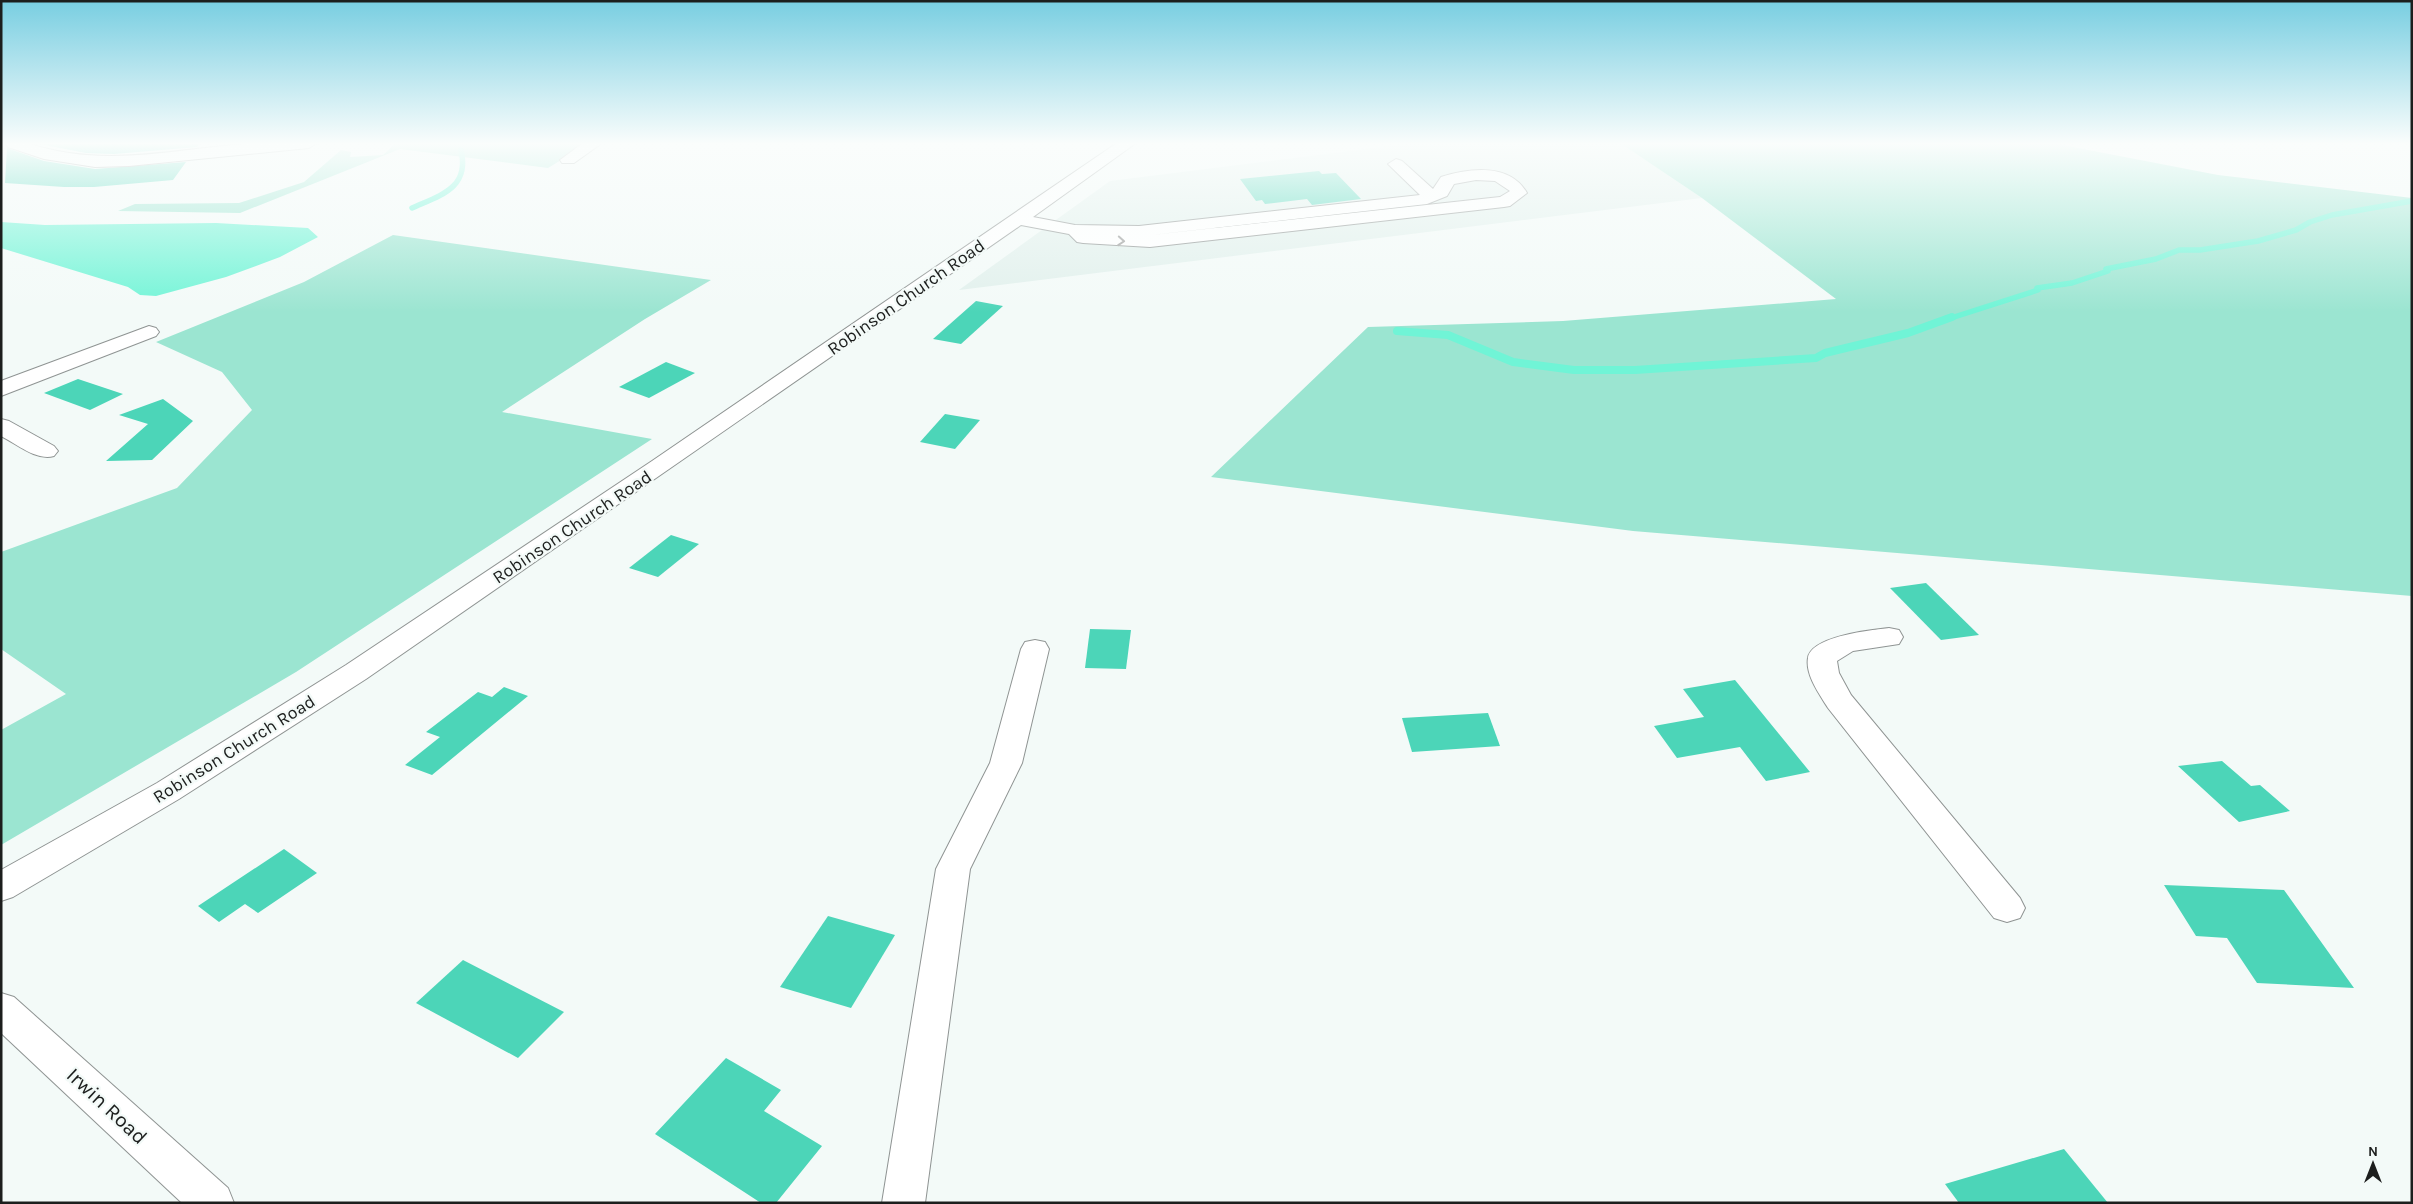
<svg xmlns="http://www.w3.org/2000/svg" width="2413" height="1204" viewBox="0 0 2413 1204" font-family="Karla,sans-serif">
<style>
.built{fill:#e1f0ec}
.green{fill:#9be5d1}
.water{fill:#70f4d6}
.lines{fill:none;stroke-linecap:round;stroke-linejoin:round}
.stream-far1{stroke:#70f4d6;stroke-width:5.5}
.stream{stroke:#70f4d6;stroke-width:8}
.building{fill:#4cd5b8}
.minor-casing{stroke:#8f9493;stroke-width:2}
.minor{fill:#fff;fill-rule:evenodd}
.oneway{stroke:#999a99}
.labels{text-anchor:middle;stroke-width:4.5;stroke-linejoin:round;paint-order:stroke}
.street-label{font-size:18px;fill:#1c1e1d;stroke:#f3faf8}
.near-street-label{font-size:21px;fill:#1c1e1d;stroke:#f3faf8}
</style>
<rect width="100%" height="100%" fill="#f3faf8"/>
<polygon class="built" points="1414,143 1620,143 1702,198 959,290 1110,181"/>
<g class="green">
<polygon points="396,143 589,143 548,168 400,149 240,213 118,211 135,204 239,203 304,182 341,150 351,152 350,157 383,155"/>
<polygon points="1620,143 2052,143 2218,175 2412,198 2412,596 1633,531 1211,477 1368,327 1563,321 1836,299 1702,198"/>
<polygon points="393,235 711,280 645,319 502,412 652,439 296,672 1,845 1,730 66,694 1,649 1,552 177,488 252,410 222,372 156,342 304,282"/>
</g>
<polygon class="water" points="1,222 45,225 216,223 308,228 318,237 280,257 226,277 156,296 140,295 128,287 1,248"/>
<g class="lines">
<g class="stream-far1">
<path d="M412 208C441 195 470 188 461 150"/>
<polyline points="1948,319 2038,290 2037,288 2072,283 2108,271 2106,269 2156,259 2179,250 2200,250 2258,241 2296,230 2310,222 2332,215 2412,201"/>
</g>
<polyline class="stream" points="1397,331 1448,335 1513,362 1574,370 1635,370 1816,358 1825,353 1908,333 1952,317"/>
</g>
<g class="building">
<polygon points="35,143 200,143 197,147 114,154 86,153"/>
<polygon points="7,148 44,161 95,169 186,162 173,180 94,187 64,187 5,183"/>
<polygon points="1319,171 1322,174 1336,173 1361,199 1312,205 1307,199 1265,204 1262,200 1256,201 1240,179"/>
<polygon points="976,301 1003,306 961,344 933,339"/>
<polygon points="666,362 695,373 649,398 619,387"/>
<polygon points="78,379 123,394 90,410 44,393"/>
<polygon points="163,399 193,421 152,460 106,461 148,424 119,415"/>
<polygon points="945,414 980,420 955,449 920,442"/>
<polygon points="671,535 699,544 658,577 629,568"/>
<polygon points="1926,583 1979,635 1941,640 1890,588"/>
<polygon points="1090,629 1131,630 1126,669 1085,668"/>
<polygon points="1735,680 1810,772 1766,781 1740,747 1677,758 1654,726 1704,717 1683,689"/>
<polygon points="504,687 528,696 432,775 405,765 440,737 426,732 478,692 492,697"/>
<polygon points="1488,713 1500,746 1412,752 1402,718"/>
<polygon points="2222,761 2251,786 2260,785 2290,811 2239,822 2178,766"/>
<polygon points="284,849 317,873 258,913 245,904 219,922 198,906"/>
<polygon points="2164,885 2284,890 2354,988 2257,983 2227,938 2196,936"/>
<polygon points="828,916 895,935 851,1008 780,987"/>
<polygon points="463,960 564,1012 518,1058 416,1003"/>
<polygon points="726,1058 781,1090 764,1111 822,1146 776,1203 761,1203 655,1134"/>
<polygon points="2064,1149 2108,1203 1959,1203 1945,1184"/>
</g>
<g class="lines">
<g class="minor-casing">
<g id="minor">
<path d="M27 143C107 170 179 147 259 143 278 142 298 143 317 143L309 148 129 166 95 167 44 159 8 147 6 144Z"/>
<polygon points="583,143 602,143 574,163 562,163 560,160"/>
<path d="M1117 143H1136L1033 217 1075 225 1139 226 1420 195 1388 164 1396 159 1402 161 1433 189 1441 177C1470 168 1510 163 1527 193L1510 206 1504 207 1150 247 1083 243 1077 242 1069 234 1021 225 366 679 179 799 13 897 1 901V870L157 783 346 665 652 461ZM1476 180 1495 181 1510 191 1500 197 1142 236 1427 204 1447 196 1454 184Z"/>
<polygon points="149,326 156,328 159,332 156,336 1,396 1,381"/>
<path d="M1 419 9 421 54 446 58 451 54 456C36 461 17 444 1 436Z"/>
<path d="M1889 628 1899 630 1903 637 1899 644 1853 651 1837 661 1839 673 1851 695 2020 898 2025 908 2020 918 2007 922 1994 918 1828 708C1820 695 1805 675 1808 658 1811 636 1872 630 1889 628Z"/>
<polygon points="1035,640 1045,642 1049,649 1022,763 970,869 925,1203 882,1203 936,869 990,763 1021,649 1025,642"/>
<polygon points="1,993 14,997 228,1188 234,1203 182,1203 1,1033"/>
</g>
</g>
<use href="#minor" class="minor"/>
</g>
<defs><path id="oneway-chevron" d="M-2-3.5L2.5 0L-2 3.5" fill="none" stroke-width="1.6" stroke-linecap="round" stroke-linejoin="round" transform="scale(1.25)"/></defs>
<use class="oneway" href="#oneway-chevron" transform="translate(1121 241) rotate(4)"/>
<linearGradient id="sky" x2="0" y2="1"><stop stop-color="#78cee1"/><stop offset="0.46" stop-color="#fafdfc"/><stop offset="1" stop-color="#fafdfc" stop-opacity="0"/></linearGradient>
<rect width="2413" height="312" fill="url(#sky)"/>
<g class="labels">
<g class="street-label">
<text transform="translate(906 297) rotate(-35)" y="6">Robinson Church Road</text>
<text transform="translate(572 527) rotate(-34)" y="6">Robinson Church Road</text>
<text transform="translate(234 749) rotate(-32)" y="6">Robinson Church Road</text>
</g>
<g class="near-street-label">
<text transform="translate(107 1106) rotate(43)" y="7">Irwin Road</text>
</g>
</g>
<rect width="2413" height="1204" fill="none" stroke="#1c1e1d" stroke-width="5"/>
<g transform="translate(2373 1164)" stroke="#f3faf8" stroke-width="4" paint-order="stroke">
<path d="M0-4L9 19L0 12L-9 19Z" fill="#1c1e1d"/>
<text y="-8" font-size="14" font-weight="bold" text-anchor="middle" fill="#1c1e1d">N</text>
</g>
</svg>
